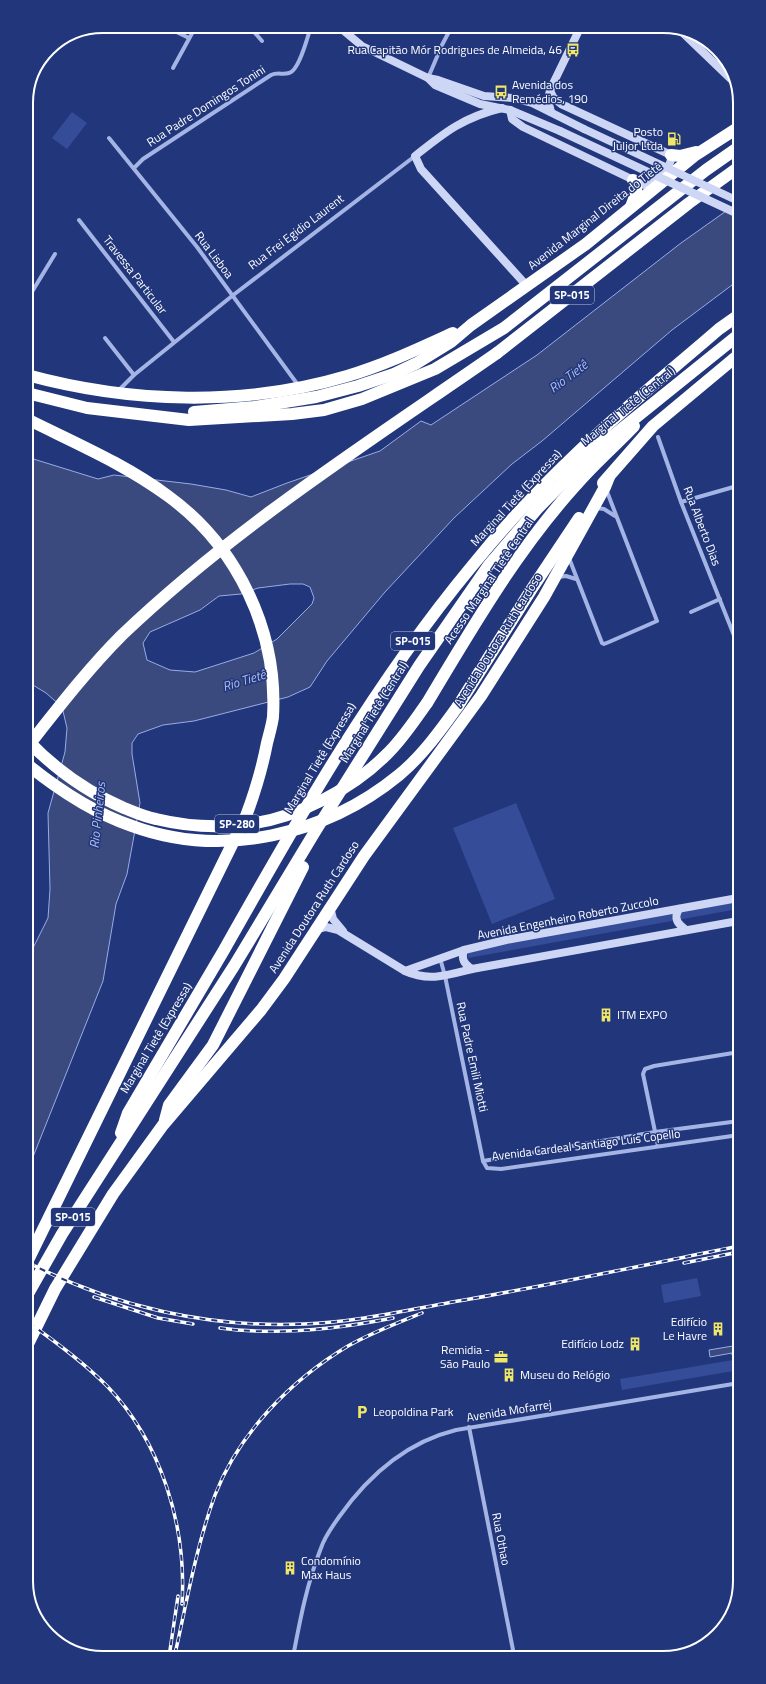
<svg xmlns="http://www.w3.org/2000/svg" width="766" height="1684" viewBox="0 0 766 1684" font-family="'Titillium Web',sans-serif">
<style>
.green{fill:#354d99}
.water{fill:#3b4a7e;stroke:#98ace7;fill-rule:evenodd}
.lines{fill:none;stroke-linecap:round;stroke-linejoin:round}
.street{stroke:#a4b4e5;stroke-width:4}
.secondary{stroke:#ced6f5;stroke-width:8}
.highway{stroke:#fff;stroke-width:12}
.rail-casing{stroke:#fff;stroke-width:3.5}
.rail{stroke:#21367b;stroke-width:2;stroke-dasharray:6;stroke-linecap:butt}
.secondary-bridge{stroke:#ced6f5;stroke-width:8}
.highway-bridge{stroke:#fff;stroke-width:12}
.labels{text-anchor:middle;stroke-width:3;stroke-linejoin:round;paint-order:stroke}
.shield{fill:#21367b;stroke:#bcc3d7;stroke-width:1}
.shield-label{font-size:11px;font-weight:bold;fill:#fff}
.poi-label{font-size:12px;fill:#fff;stroke:#21367b;text-anchor:end}
.street-label{font-size:12px;fill:#fff;stroke:#21367b}
.water-label{font-size:13px;font-style:italic;fill:#afbeed;stroke:#21367b}
.rim{fill:none;stroke:#fff;stroke-width:2}
</style>
<rect width="100%" height="100%" fill="#21367b"/>
<g class="green">
<polygon points="72,112 87,123 67,149 52,138"/>
<polygon points="516,803 555,899 492,924 453,828"/>
<polygon points="738,901 738,909 468,958 467,950"/>
<polygon points="697,1278 701,1296 664,1303 661,1285"/>
<polygon points="739,1359 739,1370 622,1390 620,1379"/>
</g>
<g class="water">
<path d="M736 204V282L672 330 542 441 512 464 454 518 385 592 327 661 310 687 288 697 194 721 163 725 138 734 132 743V754L140 803 127 874 116 904 103 981 29 1167 28 958 48 918 50 889 48 813 65 752 67 728 62 707 46 693 28 682 27 457 98 479 114 475 191 484 226 490 251 497 287 483 380 451 421 421 431 425 537 355 681 243ZM290 584H303L310 587 314 598 312 604 277 639 254 653 195 672 170 670 147 660 143 643 150 632 200 610 219 596 241 594 258 588Z"/>
<polygon points="739,1345 739,1354 732,1355 732,1353 710,1357 709,1350"/>
</g>
<g class="lines">
<g class="street">
<polyline points="164,26 189,38"/>
<polyline points="249,26 262,41"/>
<polyline points="173,68 196,26"/>
<polyline points="428,78 442,45 452,26"/>
<polyline points="109,138 197,247 298,385"/>
<path d="M134 168 143 159 271 75C277 72 283 75 289 73 299 71 308 36 311 26"/>
<polyline points="79,220 174,342"/>
<polyline points="27,300 55,254"/>
<polyline points="105,338 134,375"/>
<polyline points="119,390 134,375 232,296 415,156"/>
<polyline points="658,437 681,502 737,643"/>
<polyline points="681,502 737,486"/>
<polyline points="596,508 604,509 615,516"/>
<polyline points="569,558 602,643 604,644 609,642 657,621 606,489"/>
<polyline points="558,577 566,576 576,579"/>
<polyline points="691,612 720,599"/>
<polyline points="440,958 445,976 483,1161"/>
<polyline points="739,1121 655,1132 483,1161 487,1168 501,1169 739,1135"/>
<polyline points="735,1122 736,1136"/>
<polyline points="658,1146 643,1074 645,1069 654,1066 739,1052"/>
<polyline points="469,1427 514,1655"/>
<path d="M293 1657C300 1620 307 1583 321 1548 325 1536 332 1527 339 1517 368 1476 407 1442 456 1430L739 1383"/>
</g>
<g class="secondary">
<polyline points="338,26 362,46 428,78 438,80 484,96 513,98 532,103 584,129"/>
<polyline points="682,32 732,80 736,86"/>
<polyline points="428,78 435,85 480,104 510,110 560,131"/>
<path d="M502 108C464 117 445 132 415 156L421 169 527 286"/>
<path d="M510 110 512 119 523 127 644 185C655 185 673 166 671 155L561 104 553 97 550 90"/>
<polyline points="551,112 548,100 550,90 581,26"/>
<polyline points="330,907 333,919 343,931"/>
<path d="M679 909C673 919 678 924 686 930"/>
<path d="M315 930 326 927 338 930 405 971C429 982 448 975 472 969L738 921"/>
<path d="M464 950C461 959 464 964 472 969"/>
<polyline points="405,971 464,950 506,940 738,898"/>
</g>
<g class="highway">
<polyline points="671,155 680,156 696,152"/>
<path d="M631 207C634 198 640 188 633 180"/>
<polyline points="497,353 689,203 736,169"/>
<path d="M27 375C130 403 243 407 347 376 384 365 418 349 453 333"/>
<polyline points="27,393 87,408 189,420 292,414 324,410 362,399 435,369 504,328 706,170 736,149"/>
<polyline points="194,412 254,407 316,397 358,386 394,374 417,363 451,342 471,325 586,244 694,156 736,129"/>
<path d="M27 419C75 443 125 464 168 496 237 546 278 631 273 717 272 725 269 735 267 743 262 769 255 792 246 816L29 1258"/>
<polyline points="603,483 653,426 737,356"/>
<path d="M427 703C472 628 517 550 576 485 594 464 615 446 634 426"/>
<polyline points="458,706 531,590 579,518"/>
<polyline points="165,1120 169,1105 213,1045 303,867"/>
<path d="M121 1133 128 1113C160 1059 192 1005 224 950 299 817 374 684 472 566 505 525 542 486 580 450 625 407 673 369 719 329L736 317"/>
<polyline points="29,1292 62,1234 234,966 316,830 419,666 489,565 537,509 593,452 737,336"/>
<polyline points="29,1342 55,1289 113,1194 163,1125 261,1010 284,979 364,856 481,696 544,597 605,487 609,477"/>
</g>
<g class="rail-casing">
<g id="rail">
<path d="M29 1263C114 1307 209 1328 304 1324 360 1322 416 1308 470 1299 560 1283 650 1264 739 1246"/>
<polyline points="684,1263 739,1252"/>
<polyline points="94,1297 158,1318 193,1324"/>
<path d="M29 1323C56 1342 83 1362 107 1386 161 1442 187 1526 182 1604"/>
<path d="M220 1328C278 1336 337 1329 393 1318"/>
<path d="M175 1654C187 1601 196 1547 215 1495 239 1433 291 1380 348 1346 371 1333 397 1323 422 1313"/>
<polyline points="169,1657 178,1596"/>
</g>
</g>
<use href="#rail" class="rail"/>
<g class="secondary-bridge">
<polyline points="584,129 736,200"/>
<polyline points="560,131 736,213"/>
</g>
<g class="highway-bridge">
<path d="M28 741C56 770 87 792 124 808 134 812 145 817 156 819 185 826 219 828 249 824 297 818 352 789 386 755 402 740 414 721 427 703"/>
<path d="M28 746C58 708 88 669 122 635 235 527 369 442 497 353"/>
<path d="M28 765C59 790 94 813 132 826 222 859 326 835 399 775 422 756 440 731 458 706"/>
</g>
</g>
<defs>
<g id="bus-bare" transform="scale(1.08)"><path d="M-5-6H5V4H4V6H2V4H-2V6H-4V4H-5ZM-3.5-4V0h7V-4ZM-3.5 1.2v1.5H-2V1.2ZM2 1.2v1.5H3.5V1.2Z" fill="#f1e766" stroke="#21367b" stroke-width="2.5" paint-order="stroke"/></g>
<g id="fuel-bare" transform="scale(1.08)"><path d="M-5.5-6h7V0h2V4h1.3V-2.5L3-4.5l.8-.8L6-3V5H2.5V1h-1V6h-7ZM-4.2-4.7v3.2H.2V-4.7Z" fill="#f1e766" stroke="#21367b" stroke-width="2.5" paint-order="stroke"/></g>
<g id="building-bare" transform="scale(1.08)"><path d="M-4-6H4V6H1V3H-1V6H-4ZM-2.5-4.3h1.7v1.8h-1.7ZM.8-4.3h1.7v1.8H.8ZM-2.5-1h1.7V.8h-1.7ZM.8-1h1.7V.8H.8Z" fill="#f1e766" stroke="#21367b" stroke-width="2.5" paint-order="stroke"/></g>
<g id="office-bare" transform="scale(1.08)"><path d="M-6-3h4V-5.5h4V-3h4V5H-6ZM-1-4.5V-3h2v-1.5ZM-6 0V1H6V0Z" fill="#f1e766" stroke="#21367b" stroke-width="2.5" paint-order="stroke"/></g>
<g id="parking-bare" transform="scale(1.08)"><path d="M-3.5-5.5H1a3.5 3.5 0 0 1 0 7H-1V5.5H-3.5ZM-1-3.4V-.6H.8a1.4 1.4 0 0 0 0-2.8Z" fill="#f1e766" stroke="#21367b" stroke-width="2.5" paint-order="stroke"/></g>
</defs>
<g fill-rule="evenodd">
<use href="#bus-bare" x="573" y="50"/>
<use href="#bus-bare" x="501" y="92"/>
<use href="#fuel-bare" x="674" y="139"/>
<use href="#building-bare" x="606" y="1015"/>
<use href="#building-bare" x="718" y="1329"/>
<use href="#building-bare" x="635" y="1344"/>
<use href="#office-bare" x="501" y="1357"/>
<use href="#building-bare" x="509" y="1375"/>
<use href="#parking-bare" x="362" y="1412"/>
<use href="#building-bare" x="290" y="1568"/>
</g>
<g class="labels">
<g class="shield">
<rect x="550" y="286" width="44" height="18" rx="3"/>
<rect x="391" y="632" width="44" height="18" rx="3"/>
<rect x="215" y="815" width="44" height="18" rx="3"/>
<rect x="51" y="1208" width="44" height="18" rx="3"/>
</g>
<g class="shield-label">
<text x="572" y="299">SP-015</text>
<text x="413" y="645">SP-015</text>
<text x="237" y="828">SP-280</text>
<text x="73" y="1221">SP-015</text>
</g>
<g class="poi-label">
<text x="562" y="54">Rua Capitão Mór Rodrigues de Almeida, 46</text>
<text x="512" y="89" text-anchor="start">Avenida dos<tspan x="512" dy="14">Remédios, 190</tspan></text>
<text x="663" y="136">Posto<tspan x="663" dy="14">Juljor Ltda</tspan></text>
<text x="617" y="1019" text-anchor="start">ITM EXPO</text>
<text x="707" y="1326">Edifício<tspan x="707" dy="14">Le Havre</tspan></text>
<text x="624" y="1348">Edifício Lodz</text>
<text x="490" y="1354">Remidia -<tspan x="490" dy="14">São Paulo</tspan></text>
<text x="520" y="1379" text-anchor="start">Museu do Relógio</text>
<text x="373" y="1416" text-anchor="start">Leopoldina Park</text>
<text x="301" y="1565" text-anchor="start">Condomínio<tspan x="301" dy="14">Max Haus</tspan></text>
</g>
<g class="street-label">
<text transform="translate(206 106) rotate(-33)" y="4">Rua Padre Domingos Tonini</text>
<text transform="translate(595 216) rotate(-38)" y="4">Avenida Marginal Direita do Tietê</text>
<text transform="translate(296 232) rotate(-37)" y="4">Rua Frei Egidio Laurent</text>
<text transform="translate(214 255) rotate(53)" y="4">Rua Lisboa</text>
<text transform="translate(135 275) rotate(52)" y="4">Travessa Particular</text>
<text transform="translate(628 406) rotate(-39)" y="4">Marginal Tietê (Central)</text>
<text transform="translate(516 498) rotate(-47)" y="4">Marginal Tietê (Expressa)</text>
<text transform="translate(702 526) rotate(69)" y="4">Rua Alberto Dias</text>
<text transform="translate(489 581) rotate(-56)" y="4">Acesso Marginal Tietê Central</text>
<text transform="translate(498 640) rotate(-58)" y="4">Avenida Doutora Ruth Cardoso</text>
<text transform="translate(374 712) rotate(-58)" y="4">Marginal Tietê (Central)</text>
<text transform="translate(320 758) rotate(-59)" y="4">Marginal Tietê (Expressa)</text>
<text transform="translate(314 907) rotate(-57)" y="4">Avenida Doutora Ruth Cardoso</text>
<text transform="translate(568 918) rotate(-11)" y="4">Avenida Engenheiro Roberto Zuccolo</text>
<text transform="translate(156 1038) rotate(-59)" y="4">Marginal Tietê (Expressa)</text>
<text transform="translate(472 1057) rotate(78)" y="4">Rua Padre Emili Miotti</text>
<text transform="translate(586 1145) rotate(-7)" y="4">Avenida Cardeal Santiago Luís Copello</text>
<text transform="translate(509 1411) rotate(-9)" y="4">Avenida Mofarrej</text>
<text transform="translate(501 1539) rotate(79)" y="4">Rua Othao</text>
</g>
<g class="water-label">
<text transform="translate(568 376) rotate(-37)" y="5">Rio Tietê</text>
<text transform="translate(244 680) rotate(-17)" y="5">Rio Tietê</text>
<text transform="translate(97 815) rotate(-84)" y="5">Rio Pinheiros</text>
</g>
</g>
<path d="M0 0H766V1684H0ZM103 33H663A70 70 0 0 1 733 103V1581A70 70 0 0 1 663 1651H103A70 70 0 0 1 33 1581V103A70 70 0 0 1 103 33Z" fill="#21367b" fill-rule="evenodd"/>
<path class="rim" d="M103 33H663A70 70 0 0 1 733 103V1581A70 70 0 0 1 663 1651H103A70 70 0 0 1 33 1581V103A70 70 0 0 1 103 33Z"/>
</svg>
